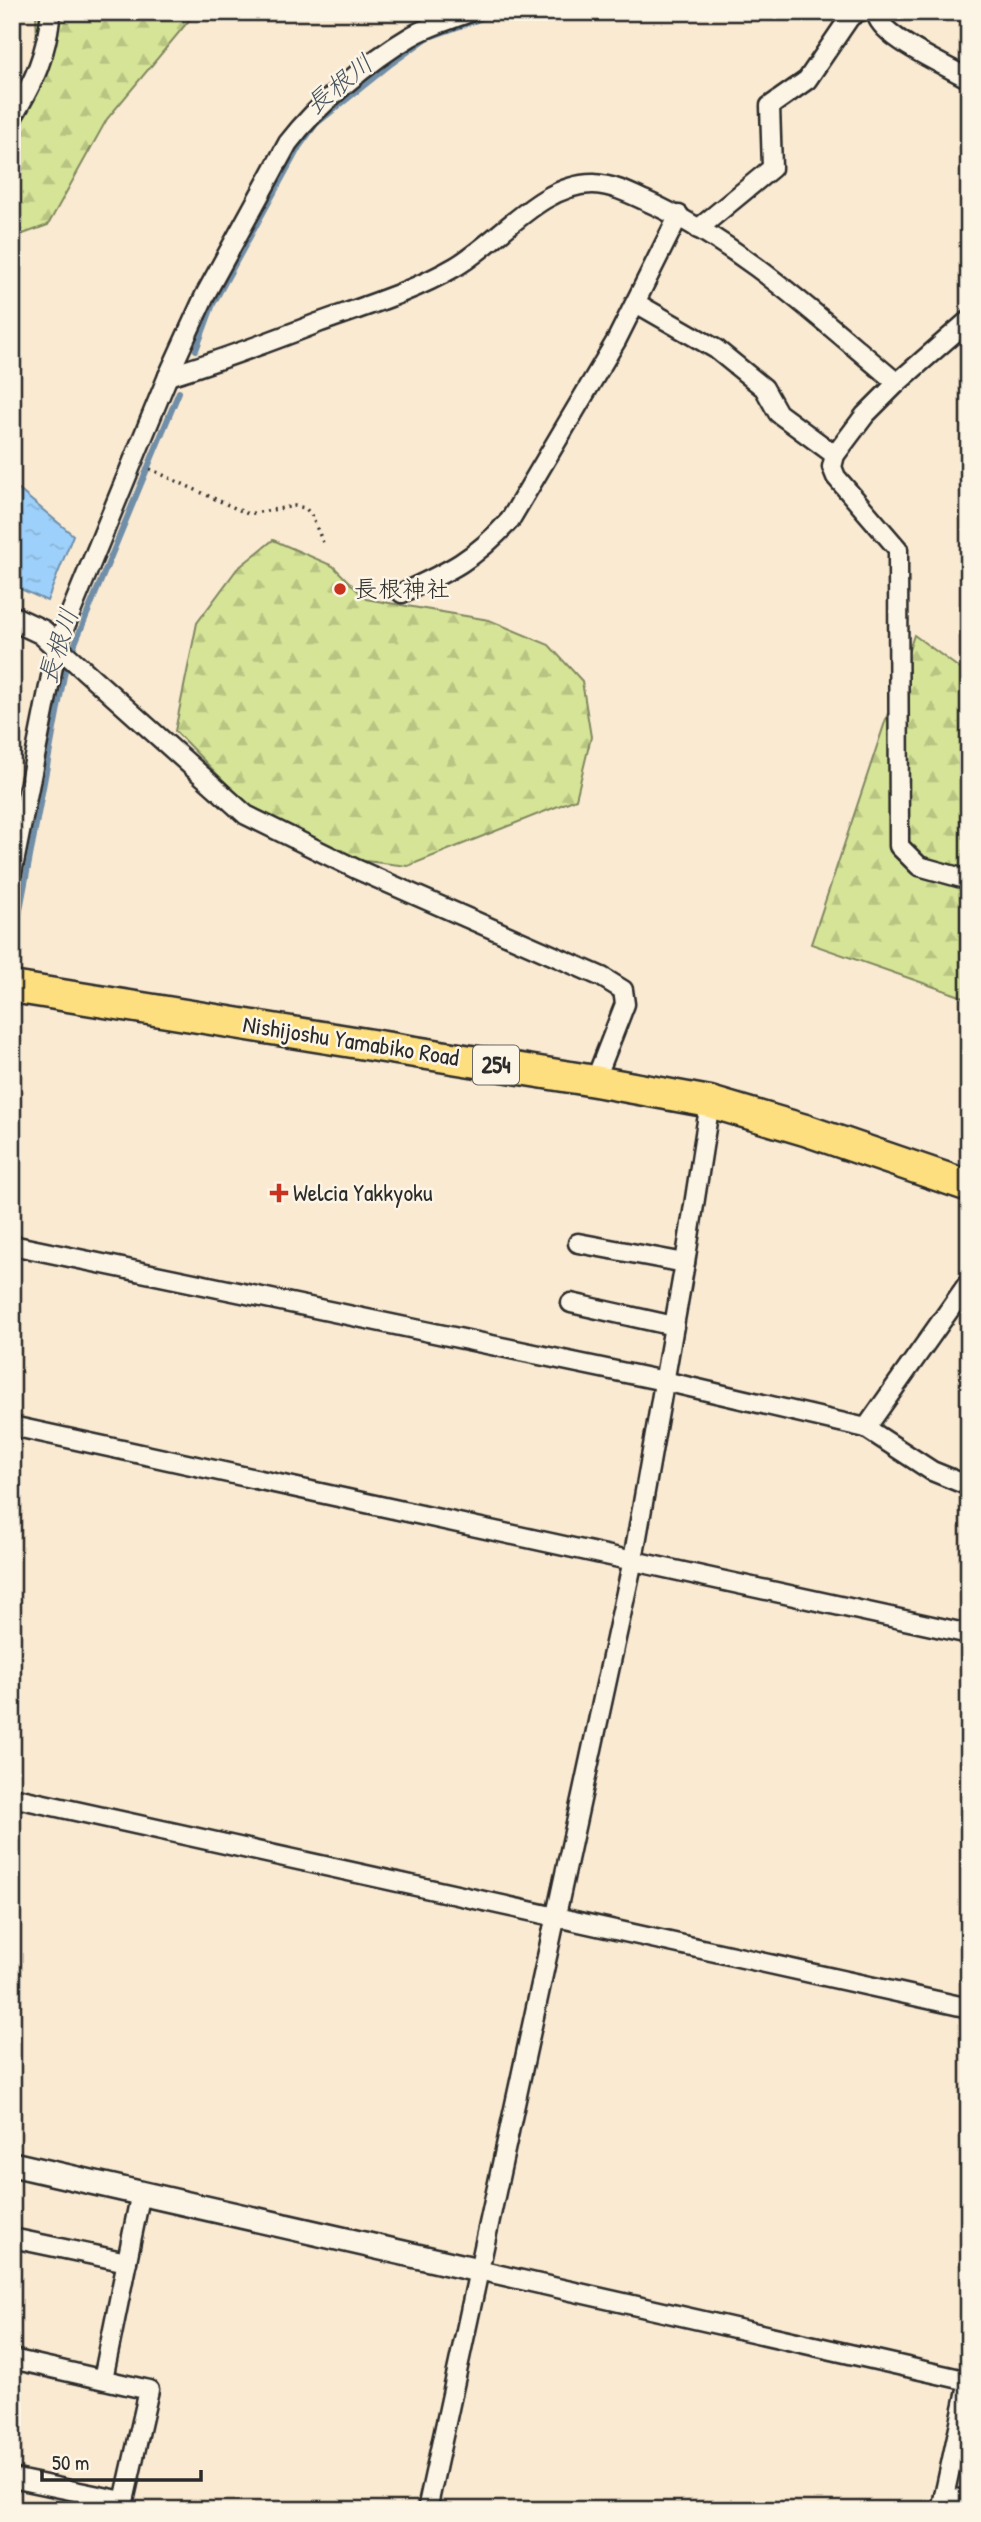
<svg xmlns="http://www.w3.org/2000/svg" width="981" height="2522" viewBox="0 0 981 2522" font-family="'Patrick Hand','Klee One',sans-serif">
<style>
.forest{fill:url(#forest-firs);stroke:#808861;stroke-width:2}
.water{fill:url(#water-ripples);stroke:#6f8ea7;stroke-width:2}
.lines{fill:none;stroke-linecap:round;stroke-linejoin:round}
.stream{stroke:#6f8ea7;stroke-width:6}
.minor-casing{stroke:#2b2b2b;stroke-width:23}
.tertiary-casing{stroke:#2b2b2b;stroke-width:28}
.trunk-casing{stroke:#2b2b2b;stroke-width:35}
.path{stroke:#2b2b2b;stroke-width:3.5;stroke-dasharray:2 5;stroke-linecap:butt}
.minor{stroke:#fcf5e5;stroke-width:18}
.tertiary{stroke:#fcf5e5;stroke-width:23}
.trunk{stroke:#fedf80;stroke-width:30}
.poi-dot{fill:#c8321e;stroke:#fcf5e5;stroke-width:2.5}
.labels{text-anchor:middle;stroke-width:5;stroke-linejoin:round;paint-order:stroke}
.shield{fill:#fcf5e5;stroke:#6a6863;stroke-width:2}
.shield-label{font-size:23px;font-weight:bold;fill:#2b2b2b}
.poi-label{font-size:24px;fill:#2b2b2b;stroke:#fcf5e5;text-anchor:start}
.street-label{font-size:24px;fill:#2b2b2b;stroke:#fcf5e5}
.water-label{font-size:26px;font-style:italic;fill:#48545f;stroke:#fcf5e5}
</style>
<defs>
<pattern id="forest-firs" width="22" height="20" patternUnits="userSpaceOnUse" patternTransform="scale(1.75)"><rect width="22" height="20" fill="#d6e497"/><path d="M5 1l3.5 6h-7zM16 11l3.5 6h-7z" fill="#b8c482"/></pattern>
<pattern id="water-ripples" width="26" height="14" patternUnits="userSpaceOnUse" patternTransform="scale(1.75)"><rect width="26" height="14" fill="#9dd0fa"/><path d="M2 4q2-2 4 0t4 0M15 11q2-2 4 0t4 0" fill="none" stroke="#87b3d6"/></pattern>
</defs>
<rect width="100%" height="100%" fill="#faead2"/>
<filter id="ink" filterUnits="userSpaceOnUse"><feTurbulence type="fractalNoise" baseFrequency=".0143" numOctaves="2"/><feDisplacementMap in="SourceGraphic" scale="14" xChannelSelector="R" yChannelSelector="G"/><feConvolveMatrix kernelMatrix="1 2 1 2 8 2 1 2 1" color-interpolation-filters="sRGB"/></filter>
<g filter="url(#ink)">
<g class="forest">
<polygon points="36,12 196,12 107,119 48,225 12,238 12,82 23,77 37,43"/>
<polygon points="273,540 333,566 366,599 489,620 549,645 582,681 591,737 576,799 408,866 348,859 263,821 175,731 197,623 237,569"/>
<polygon points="914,635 966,673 969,707 969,999 811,944"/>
</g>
<polygon class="water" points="12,484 73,535 47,601 12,585"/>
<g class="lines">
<g class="stream">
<polyline points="196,350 213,304 299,147 316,124 392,63 427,38 499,12"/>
<polyline points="12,967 16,931 66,665 179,392"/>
</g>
<g class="minor-casing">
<g id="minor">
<path d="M876 12C878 37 948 66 969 79"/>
<path d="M12 118C35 80 46 56 51 12"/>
<polyline points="698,229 772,168 770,106 807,80 850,17 858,12"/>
<polyline points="636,303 716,349 764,388 778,413 835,455"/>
<polyline points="969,320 897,383 865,415 835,455 832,467 836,477 898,549 899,846 919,866 969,880"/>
<path d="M168 376C219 361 269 342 318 323 365 306 412 292 455 267 499 242 541 183 594 184 612 185 629 193 644 200 739 242 818 317 897 383"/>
<path d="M402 593C450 571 474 560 510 520L616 341 679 215"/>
<polyline points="57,646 246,815 356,869 602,977 623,990 625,1004 595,1081"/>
<path d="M12 873 57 646 168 376 205 295 288 143C317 105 369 61 410 37 428 26 450 20 470 12"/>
<polyline points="578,1243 685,1263"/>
<polyline points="12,1245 664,1381 866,1428 932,1471 969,1486"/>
<polyline points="571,1303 674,1326"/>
<polyline points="12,1426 969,1634"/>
<polyline points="866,1428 969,1282"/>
<polyline points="12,1797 969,2008"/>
<polyline points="12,2238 127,2262"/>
<polyline points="478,2270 969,2381"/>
<polyline points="12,2359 149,2390 122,2510"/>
<polyline points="103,2379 141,2192"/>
<polyline points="12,2478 123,2501"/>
<polyline points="944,2496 969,2501"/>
<polyline points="427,2510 633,1560 685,1263 710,1102"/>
<polyline points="941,2510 969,2381"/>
</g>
</g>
<g class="tertiary-casing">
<g id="tertiary">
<polyline points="12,618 42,632 57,646"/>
<polyline points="12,2164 478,2270"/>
</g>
</g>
<g class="trunk-casing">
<polyline id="trunk" points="12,987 595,1081 710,1102 805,1130 969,1186"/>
</g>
<g class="path">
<polyline points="12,24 15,12"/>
<polyline points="150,469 248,514 295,506 305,508 311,514 324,545"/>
</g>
<use href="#minor" class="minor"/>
<use href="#tertiary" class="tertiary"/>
<use href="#trunk" class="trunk"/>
</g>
</g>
<g class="poi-dot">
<circle cx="340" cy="589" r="7"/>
<path d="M275.5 1182.5h7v7h7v7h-7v7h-7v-7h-7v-7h7z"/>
</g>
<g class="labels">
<rect class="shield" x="473" y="1045.5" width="46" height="39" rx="5"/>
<g class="shield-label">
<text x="496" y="1073">254</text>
</g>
<g class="poi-label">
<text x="354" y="597">長根神社</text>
<text x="293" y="1201">Welcia Yakkyoku</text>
</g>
<g class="street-label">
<text transform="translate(351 1041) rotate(9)" y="8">Nishijoshu Yamabiko Road</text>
</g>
<g class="water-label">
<text transform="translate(339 84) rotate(-39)" y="9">長根川</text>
<text transform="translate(58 646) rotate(-72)" y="9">長根川</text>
</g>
</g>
<rect width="981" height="2522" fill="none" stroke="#fcf5e5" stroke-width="42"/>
<rect x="21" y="21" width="939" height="2480" fill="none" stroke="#2b2b2b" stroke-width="2.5" filter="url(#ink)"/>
<path d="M42 2470v10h159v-10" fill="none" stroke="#2b2b2b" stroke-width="3.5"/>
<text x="52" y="2470" font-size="21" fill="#2b2b2b" stroke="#fcf5e5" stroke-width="5" paint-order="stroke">50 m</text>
</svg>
